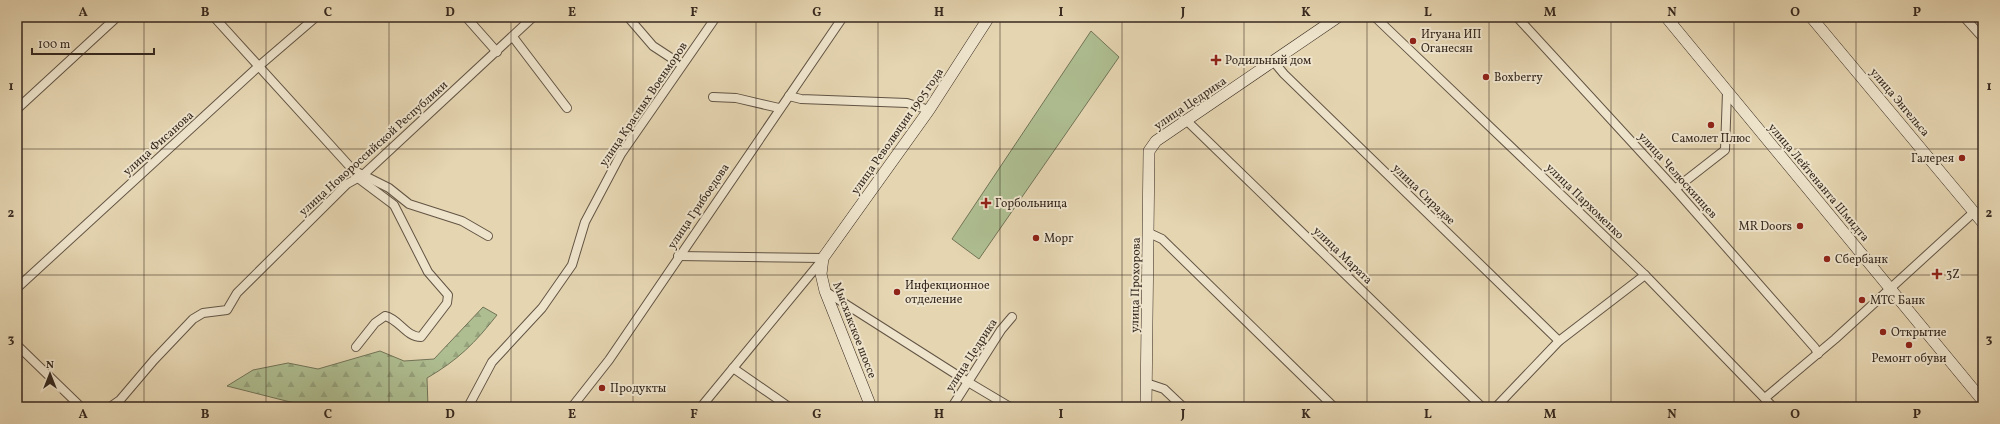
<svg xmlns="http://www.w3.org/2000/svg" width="2000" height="424" viewBox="0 0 2000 424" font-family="Vollkorn,serif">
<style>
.green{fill:#aebe91;stroke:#727458}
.forest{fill:url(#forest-firs);stroke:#727458}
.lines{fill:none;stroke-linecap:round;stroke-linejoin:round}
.street-casing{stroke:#625444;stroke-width:10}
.secondary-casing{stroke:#37291f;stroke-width:12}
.street{stroke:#eee4cc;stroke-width:8}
.secondary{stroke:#eee4cc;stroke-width:11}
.grid{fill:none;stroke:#37291f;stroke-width:1;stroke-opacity:0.55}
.poi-dot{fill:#8f2418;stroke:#eee4cc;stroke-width:1.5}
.labels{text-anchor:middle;stroke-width:4;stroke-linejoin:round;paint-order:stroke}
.poi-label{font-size:12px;fill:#37291f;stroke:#eee4cc;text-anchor:start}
.street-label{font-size:12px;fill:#37291f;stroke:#eee4cc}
.neatline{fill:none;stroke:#37291f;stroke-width:1.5}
.grid-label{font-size:13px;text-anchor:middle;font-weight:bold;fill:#37291f}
</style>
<defs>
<pattern id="forest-firs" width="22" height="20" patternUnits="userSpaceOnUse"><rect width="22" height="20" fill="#aebe91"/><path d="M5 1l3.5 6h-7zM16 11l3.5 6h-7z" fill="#96a37d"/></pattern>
</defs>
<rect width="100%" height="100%" fill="#e5d5b1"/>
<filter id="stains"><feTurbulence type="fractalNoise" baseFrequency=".005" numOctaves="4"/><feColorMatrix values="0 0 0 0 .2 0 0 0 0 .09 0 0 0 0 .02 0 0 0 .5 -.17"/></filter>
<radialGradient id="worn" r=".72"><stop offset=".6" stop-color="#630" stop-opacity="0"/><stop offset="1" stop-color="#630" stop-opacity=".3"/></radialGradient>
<polygon class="green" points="1091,31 1119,57 979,259 952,239"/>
<path class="forest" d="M483 307 497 315C475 343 458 360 427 378L428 407H376L364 403 358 407H310L227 386 253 370 288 363 318 369 380 351 404 361 434 359Z"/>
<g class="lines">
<g class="street-casing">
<g id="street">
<polyline points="214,17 353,170 389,188 409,204 462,221 488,236"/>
<polyline points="466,17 497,52"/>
<polyline points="628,17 653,46 682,65"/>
<polyline points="1375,17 1645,275 1773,407"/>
<polyline points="1517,17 1675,189 1815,348 1818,354"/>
<polyline points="1964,17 1983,38"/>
<polyline points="1671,23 1678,17"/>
<polyline points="513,37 567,108"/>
<polyline points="1274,62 1284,74 1559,341"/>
<polyline points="789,96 801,99 907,103 929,110"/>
<polyline points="713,97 736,98 779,108"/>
<polyline points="17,109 117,17"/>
<polyline points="1187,121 1482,407"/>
<polyline points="1675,189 1725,150 1727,92"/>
<polyline points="1149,233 1162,239 1334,407"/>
<polyline points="678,256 823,258"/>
<polyline points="17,288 259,66 316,17"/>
<polyline points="825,291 968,382 1010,407"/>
<polyline points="17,345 81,407"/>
<path d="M356 347 375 323 385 316C399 319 406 337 421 337L447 303 448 295 428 272 394 205 358 178"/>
<polyline points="733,368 789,407"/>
<polyline points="1146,383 1164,389 1183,407"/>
<polyline points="1765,398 1835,339 1974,212"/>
<polyline points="110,407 120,400 154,360 193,319 203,313 227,310 237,293 347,184 363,175 533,17"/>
<polyline points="468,407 492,362 542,308 572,265 585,222 621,154 716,17"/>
<polyline points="572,407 609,360 843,17"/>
<polyline points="701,407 823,259"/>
<polyline points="952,407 1001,330 1012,317"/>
<polyline points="1496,407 1559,341 1645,275"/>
</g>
</g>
<g class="secondary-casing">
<g id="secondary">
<polyline points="1666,17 1983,401"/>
<polyline points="1811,17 1983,223"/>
<polyline points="871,407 825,291 821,274 823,258 929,110 989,17"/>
<polyline points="1146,407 1149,151 1156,141 1338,17"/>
</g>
</g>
<use href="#street" class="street"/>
<use href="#secondary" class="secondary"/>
</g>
<path class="grid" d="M144 17V407M266 17V407M389 17V407M511 17V407M633 17V407M756 17V407M878 17V407M1000 17V407M1122 17V407M1244 17V407M1367 17V407M1489 17V407M1611 17V407M1734 17V407M1856 17V407M17 149H1983M17 275H1983"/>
<g class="poi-dot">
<circle cx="1413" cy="41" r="4"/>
<path d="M1214 54h4v4h4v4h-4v4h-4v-4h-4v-4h4z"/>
<circle cx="1486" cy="77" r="4"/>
<circle cx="1711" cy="125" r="4"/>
<circle cx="1962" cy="158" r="4"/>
<path d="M984 197h4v4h4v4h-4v4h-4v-4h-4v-4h4z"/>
<circle cx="1800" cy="226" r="4"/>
<circle cx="1036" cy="238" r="4"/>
<circle cx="1827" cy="259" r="4"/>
<path d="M1935 268h4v4h4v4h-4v4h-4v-4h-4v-4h4z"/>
<circle cx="897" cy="292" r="4"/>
<circle cx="1862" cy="300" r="4"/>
<circle cx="1883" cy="332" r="4"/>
<circle cx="1909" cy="345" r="4"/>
<circle cx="602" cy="388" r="4"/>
</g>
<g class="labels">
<g class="poi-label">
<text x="1421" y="38">Игуана ИП<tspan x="1421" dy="14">Оганесян</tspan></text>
<text x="1225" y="64">Родильный дом</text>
<text x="1494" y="81">Boxberry</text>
<text x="1711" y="142" text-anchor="middle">Самолет Плюс</text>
<text x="1954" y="162" text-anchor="end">Галерея</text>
<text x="995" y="207">Горбольница</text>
<text x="1792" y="230" text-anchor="end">MR Doors</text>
<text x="1044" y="242">Морг</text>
<text x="1835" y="263">Сбербанк</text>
<text x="1946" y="278">3Z</text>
<text x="905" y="289">Инфекционное<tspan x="905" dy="14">отделение</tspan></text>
<text x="1870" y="304">МТС Банк</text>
<text x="1891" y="336">Открытие</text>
<text x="1909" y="362" text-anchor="middle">Ремонт обуви</text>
<text x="610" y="392">Продукты</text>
</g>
<g class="street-label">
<text transform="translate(1900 102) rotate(50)" y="4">улица Энгельса</text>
<text transform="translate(1190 103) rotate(-34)" y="4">улица Цедрика</text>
<text transform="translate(643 104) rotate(-56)" y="4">улица Красных Военморов</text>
<text transform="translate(897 131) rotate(-55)" y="4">улица Революции 1905 года</text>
<text transform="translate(158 143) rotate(-42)" y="4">улица Фисанова</text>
<text transform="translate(373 148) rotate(-42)" y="4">улица Новороссийской Республики</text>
<text transform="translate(1678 175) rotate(48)" y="4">улица Челюскинцев</text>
<text transform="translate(1819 182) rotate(50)" y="4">улица Лейтенанта Шмидта</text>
<text transform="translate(1424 194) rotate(44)" y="4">улица Сирадзе</text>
<text transform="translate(1585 201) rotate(44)" y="4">улица Пархоменко</text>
<text transform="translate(698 206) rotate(-56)" y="4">улица Грибоедова</text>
<text transform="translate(1343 255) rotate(44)" y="4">улица Марата</text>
<text transform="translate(1135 285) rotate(-89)" y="4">улица Прохорова</text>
<text transform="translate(855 330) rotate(69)" y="4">Мысхакское шоссе</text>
<text transform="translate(971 355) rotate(-57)" y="4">улица Цедрика</text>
</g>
</g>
<rect width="2000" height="424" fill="none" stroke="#e5d5b1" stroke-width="44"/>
<g transform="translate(50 374)" stroke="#eee4cc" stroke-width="3" paint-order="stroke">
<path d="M0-3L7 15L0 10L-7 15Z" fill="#37291f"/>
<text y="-6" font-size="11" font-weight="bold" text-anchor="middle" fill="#37291f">N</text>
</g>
<path d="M32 48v6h122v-6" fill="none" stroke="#37291f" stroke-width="2"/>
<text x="38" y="48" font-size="12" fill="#37291f" stroke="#eee4cc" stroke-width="3" paint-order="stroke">100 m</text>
<rect x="22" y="22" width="1956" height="380" class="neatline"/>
<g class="grid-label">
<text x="83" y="16">A</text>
<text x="205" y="16">B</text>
<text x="328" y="16">C</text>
<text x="450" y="16">D</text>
<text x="572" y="16">E</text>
<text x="694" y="16">F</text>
<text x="817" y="16">G</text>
<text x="939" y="16">H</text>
<text x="1061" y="16">I</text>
<text x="1183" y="16">J</text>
<text x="1306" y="16">K</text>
<text x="1428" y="16">L</text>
<text x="1550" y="16">M</text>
<text x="1672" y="16">N</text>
<text x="1795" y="16">O</text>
<text x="1917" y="16">P</text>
<text x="11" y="90">1</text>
<text x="1989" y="90">1</text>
<text x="11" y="217">2</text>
<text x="1989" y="217">2</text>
<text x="11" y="343">3</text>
<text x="1989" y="343">3</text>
<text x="83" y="418">A</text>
<text x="205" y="418">B</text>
<text x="328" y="418">C</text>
<text x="450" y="418">D</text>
<text x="572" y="418">E</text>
<text x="694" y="418">F</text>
<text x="817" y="418">G</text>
<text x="939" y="418">H</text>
<text x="1061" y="418">I</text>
<text x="1183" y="418">J</text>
<text x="1306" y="418">K</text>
<text x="1428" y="418">L</text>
<text x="1550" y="418">M</text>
<text x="1672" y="418">N</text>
<text x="1795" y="418">O</text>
<text x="1917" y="418">P</text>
</g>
<rect width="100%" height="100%" filter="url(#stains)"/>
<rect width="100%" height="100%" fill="url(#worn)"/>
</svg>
